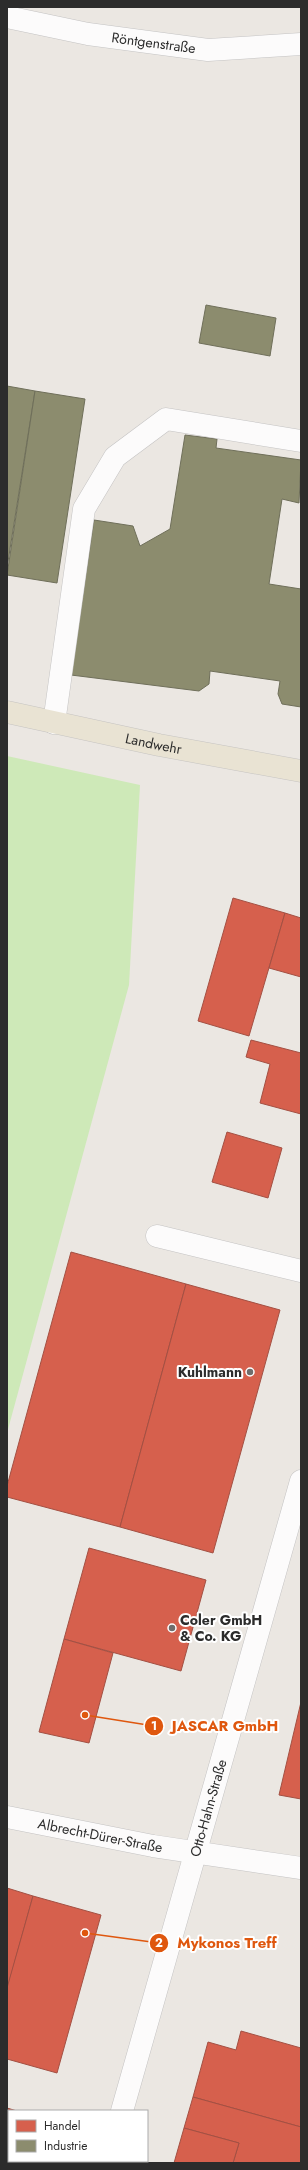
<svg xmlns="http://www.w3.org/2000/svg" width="308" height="2170" viewBox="0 0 308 2170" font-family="Jost,sans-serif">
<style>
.green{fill:#cee9b8}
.shops{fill:#d6604d;stroke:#a35043}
.industry{fill:#8c8c6e;stroke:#6f6f5a}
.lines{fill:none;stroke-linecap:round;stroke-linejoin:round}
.minor-casing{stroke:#c4c3c3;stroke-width:23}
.major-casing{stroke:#c6c4c2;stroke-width:23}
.minor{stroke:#fcfbfb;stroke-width:22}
.major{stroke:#e9e3d3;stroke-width:22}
.poi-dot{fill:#6f6d6c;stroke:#fff;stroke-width:1.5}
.labels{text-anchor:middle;stroke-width:4;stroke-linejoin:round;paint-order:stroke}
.street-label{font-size:14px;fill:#2c2c2c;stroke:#fff}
.poi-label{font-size:14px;font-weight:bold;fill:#2c2c2c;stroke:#fff;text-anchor:end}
.leader{fill:none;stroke:#df570e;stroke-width:1.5}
.callout-dot{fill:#df570e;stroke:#fff;stroke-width:1.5}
.mark-label{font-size:12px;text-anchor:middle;font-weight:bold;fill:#fff}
.callout-label{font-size:15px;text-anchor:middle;font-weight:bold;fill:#df570e;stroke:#fff;stroke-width:4;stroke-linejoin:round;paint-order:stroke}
</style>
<rect width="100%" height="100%" fill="#ebe7e2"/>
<polygon class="green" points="7,756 140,785 129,985 7,1433"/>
<g class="shops">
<polygon points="233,898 285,913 249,1036 198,1021"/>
<polygon points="285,913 301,918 301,977 269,968"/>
<polygon points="251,1040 301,1053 301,1114 260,1103 270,1064 246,1057"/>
<polygon points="227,1132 282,1148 268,1198 212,1182"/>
<polygon points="71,1252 186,1284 120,1527 7,1497 7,1486"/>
<polygon points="186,1284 280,1310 213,1553 120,1527"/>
<polygon points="89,1548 206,1580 181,1671 64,1639"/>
<polygon points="64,1639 113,1653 89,1743 39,1732"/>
<polygon points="301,1702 301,1799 279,1795"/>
<polygon points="7,1888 33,1896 8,1986 7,1986"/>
<polygon points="33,1896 101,1915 57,2073 7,2059 7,1988"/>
<polygon points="241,2031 301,2048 301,2127 193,2097 208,2042 236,2050"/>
<polygon points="193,2097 301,2127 301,2163 233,2163 239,2143 184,2128"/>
<polygon points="7,2108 17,2111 9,2111 9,2163 7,2163"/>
<polygon points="184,2128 239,2143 233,2163 174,2163"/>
<polygon points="10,2161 26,2161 34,2163 9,2163"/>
</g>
<g class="industry">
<polygon points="206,305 276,318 270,356 199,343"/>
<polygon points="7,386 35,391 7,568"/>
<polygon points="35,391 85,399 57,583 7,575"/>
<polygon points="185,435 217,439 216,448 301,460 299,503 282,499 269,584 301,589 301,707 282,704 278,694 280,681 210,671 209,684 199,691 71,675 94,520 133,526 140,546 170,529"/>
</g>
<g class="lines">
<g class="minor-casing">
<g id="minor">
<path id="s1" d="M7 17 88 34 208 50 301 44"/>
<polyline points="54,723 84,509 115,457 166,419 301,441"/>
<polyline points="157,1236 301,1271"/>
<path id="s2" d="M7 1817 153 1846 301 1868"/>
<path id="s3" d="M122 2111 301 1481"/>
<polyline points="108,2163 108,2161"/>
</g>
</g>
<g class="major-casing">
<g id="major">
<path id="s4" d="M7 712 159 745 301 771"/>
</g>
</g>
<use href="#minor" class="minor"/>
<use href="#major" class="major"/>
</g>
<g class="poi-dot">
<circle cx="250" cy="1372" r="4"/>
<circle cx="172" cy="1628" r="4"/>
</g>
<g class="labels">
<g class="street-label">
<text dy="5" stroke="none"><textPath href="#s1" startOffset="149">Röntgenstraße</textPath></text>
<text dy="5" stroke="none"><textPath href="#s4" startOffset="150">Landwehr</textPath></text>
<text dy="5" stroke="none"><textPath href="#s3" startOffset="315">Otto-Hahn-Straße</textPath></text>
<text dy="5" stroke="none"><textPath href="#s2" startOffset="95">Albrecht-Dürer-Straße</textPath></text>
</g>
<g class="poi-label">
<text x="242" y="1377">Kuhlmann</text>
<text x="180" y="1625" text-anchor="start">Coler GmbH<tspan x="180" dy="16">&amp; Co. KG</tspan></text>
</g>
</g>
<path class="leader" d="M85 1715L154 1726M85 1933L159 1943"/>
<g class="callout-dot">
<circle cx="85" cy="1715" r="4"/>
<circle cx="85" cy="1933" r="4"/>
<circle cx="154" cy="1726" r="10"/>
<circle cx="159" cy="1943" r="10"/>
</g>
<g class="mark-label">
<text x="154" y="1730">1</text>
<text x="159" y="1947">2</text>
</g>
<g class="callout-label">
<text x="225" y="1731">JASCAR GmbH</text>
<text x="227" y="1948">Mykonos Treff</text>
</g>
<rect width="308" height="2170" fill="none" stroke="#2c2c2c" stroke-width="16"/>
<rect x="8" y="2110" width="140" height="52" fill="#ffffff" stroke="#ababab"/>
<rect x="16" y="2120" width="20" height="12" fill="#d6604d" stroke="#ababab"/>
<text x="44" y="2130" font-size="12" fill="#2c2c2c">Handel</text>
<rect x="16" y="2140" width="20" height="12" fill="#8c8c6e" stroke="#ababab"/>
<text x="44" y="2150" font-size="12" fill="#2c2c2c">Industrie</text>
</svg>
